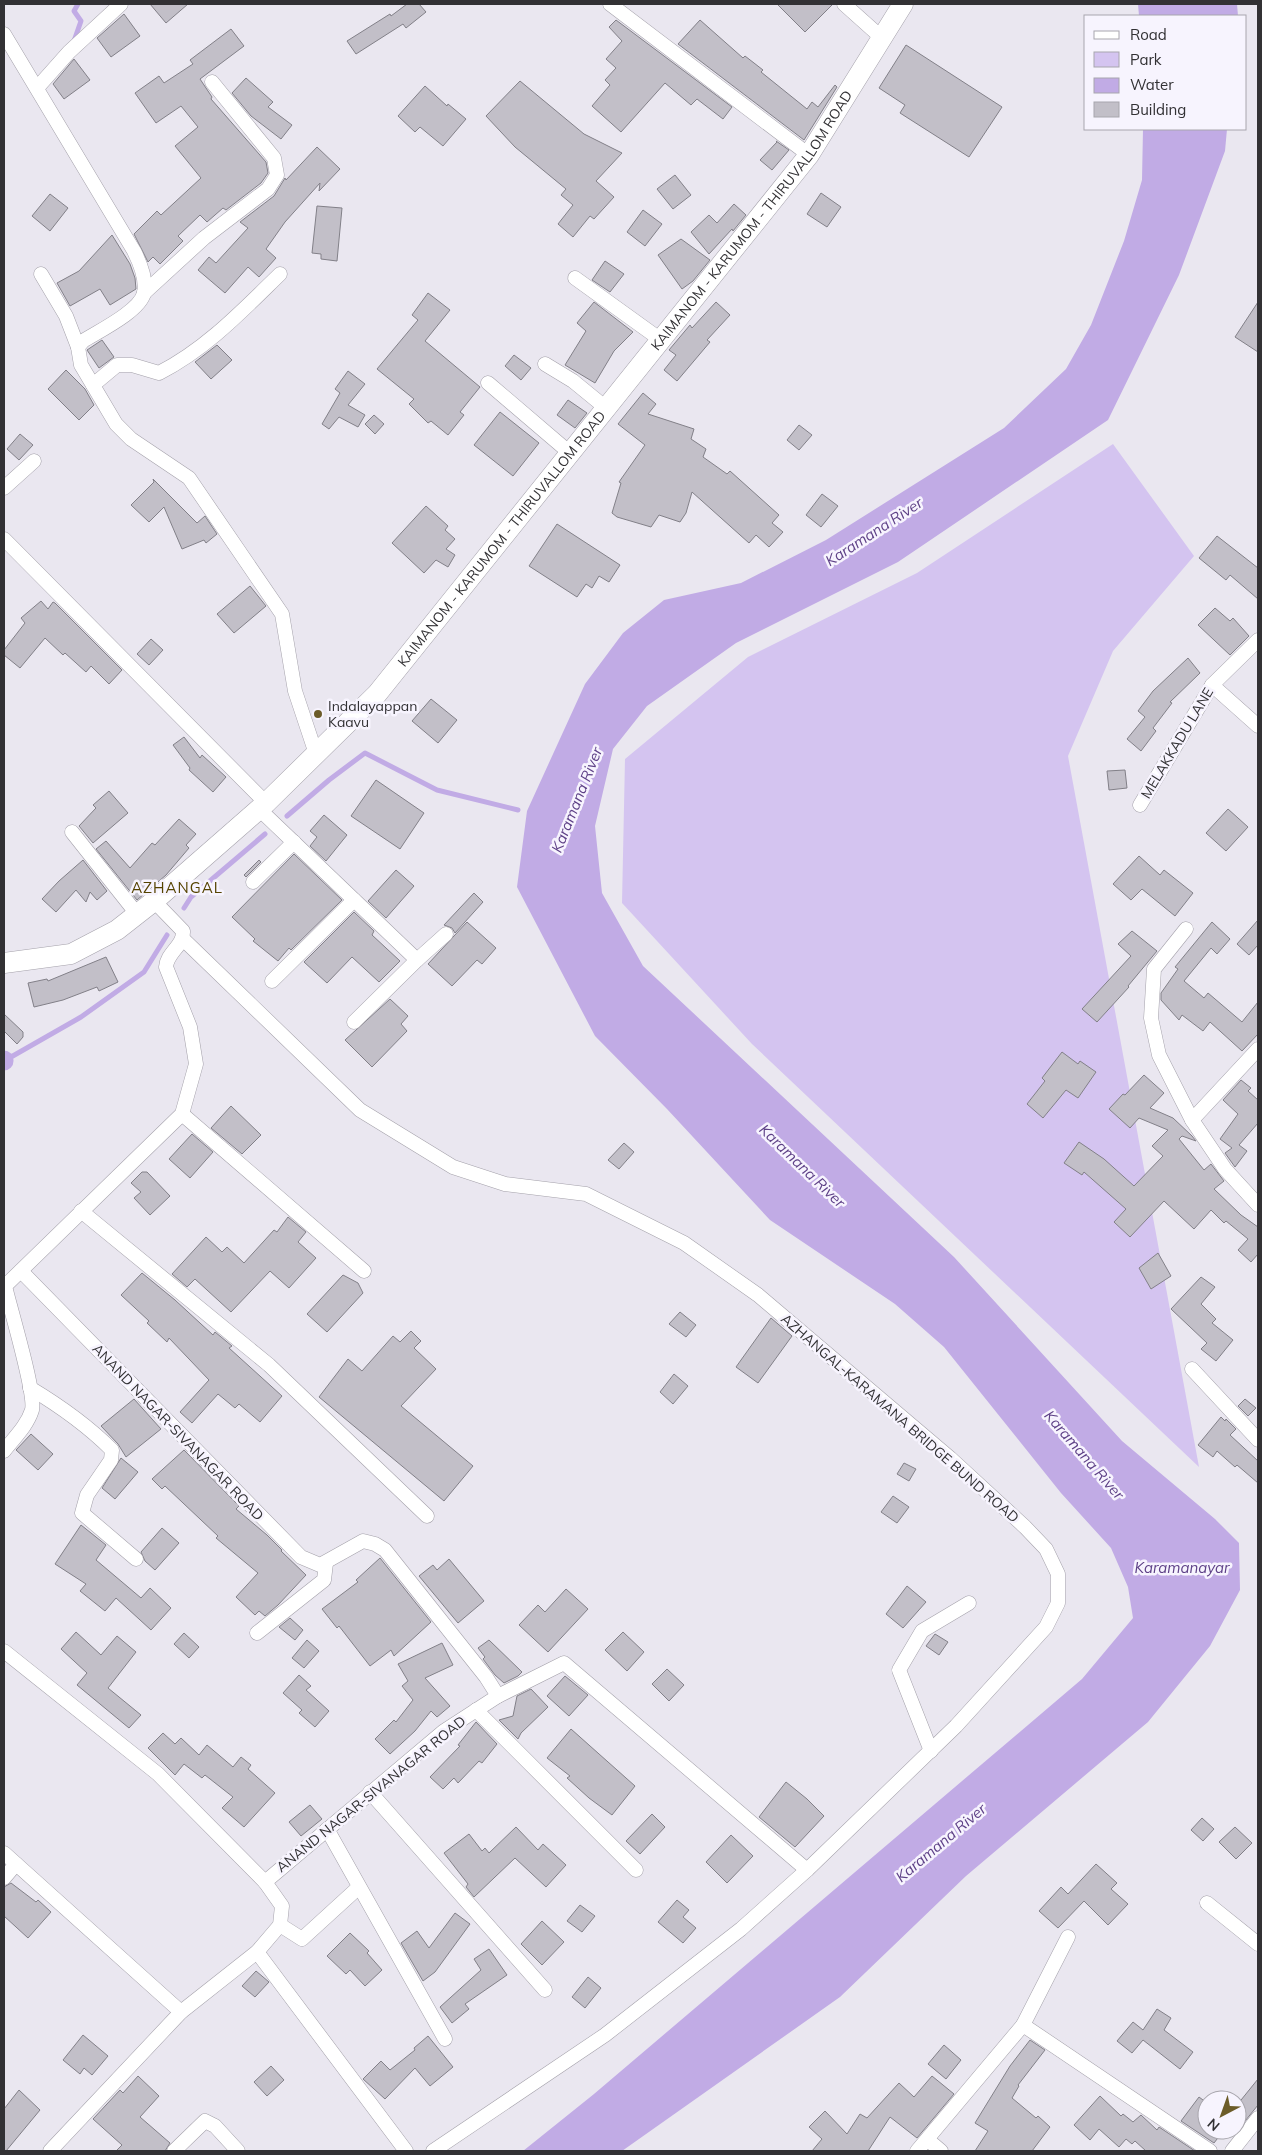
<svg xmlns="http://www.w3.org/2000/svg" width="1262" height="2155" viewBox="0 0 1262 2155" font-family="Mulish,sans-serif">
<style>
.green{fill:#d4c4f0}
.water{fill:#c1abe5}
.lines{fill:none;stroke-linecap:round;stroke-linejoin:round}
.stream{stroke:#c1abe5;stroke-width:5}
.canal{stroke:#c1abe5;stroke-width:19}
.building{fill:#c2bfc8;stroke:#828088}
.minor-casing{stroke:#a4a1aa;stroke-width:15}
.secondary-casing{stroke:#a4a1aa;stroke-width:21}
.minor{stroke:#fff;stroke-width:14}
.secondary{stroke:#fff;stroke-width:20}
.poi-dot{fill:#6c5c29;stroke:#f7f4fe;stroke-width:2}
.labels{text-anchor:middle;stroke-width:5;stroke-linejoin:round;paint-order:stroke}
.street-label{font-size:14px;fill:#323134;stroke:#f7f4fe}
.poi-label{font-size:14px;fill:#323134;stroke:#f7f4fe;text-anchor:start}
.water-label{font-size:15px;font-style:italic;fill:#5e4187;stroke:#f7f4fe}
.neighbourhood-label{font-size:15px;letter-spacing:1px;fill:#554300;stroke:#f7f4fe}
</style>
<rect width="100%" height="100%" fill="#eae7f0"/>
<polygon class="green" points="1113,444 1194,556 1113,651 1068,756 1199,1467 752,1044 622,903 625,759 748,657 917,573"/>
<g class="water">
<polygon points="1138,4 1237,4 1238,16 1139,16"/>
<polygon points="1143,129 1227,129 1225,151 1179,275 1108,420 898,562 736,643 647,706 613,749 595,826 602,893 643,966 954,1257 1122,1441 1215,1519 1239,1543 1240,1590 1210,1646 1148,1722 966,1876 840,1997 622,2151 523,2151 594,2094 1082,1679 1133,1618 1128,1587 1111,1548 1061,1493 944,1347 895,1304 770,1220 667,1109 595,1036 517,887 527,811 585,684 623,633 664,600 741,583 826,540 1004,428 1066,369 1091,325 1124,241 1142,180"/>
</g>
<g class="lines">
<g class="stream">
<polyline points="74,41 81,21 74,11 78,4"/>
<polyline points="287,816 329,780 365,753 437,790 518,810"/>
<polyline points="184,908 191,897 265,834"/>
<polyline points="4,1061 81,1017 144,972 167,935"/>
</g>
<polyline class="canal" points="4,1060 4,1061"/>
</g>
<g class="building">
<polygon points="150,4 188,4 166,23"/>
<polygon points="407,4 419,4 426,12 406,28 403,24 356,54 347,41 390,14 391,16"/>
<polygon points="777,4 833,4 805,32"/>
<polygon points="124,14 140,36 111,57 97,38"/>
<polygon points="616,20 732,107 723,119 697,99 691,105 665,83 621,132 592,106 610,85 605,80 616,68 606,59 622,41 609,27"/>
<polygon points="700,20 743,58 745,56 763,70 761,72 807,109 812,102 818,107 835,85 837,87 804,140 678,44"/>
<polygon points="231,29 244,46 200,79 212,97 211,99 266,162 268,173 261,183 226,210 223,208 207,222 200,215 178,236 183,241 160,264 153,257 148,262 134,234 157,211 161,215 201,178 175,146 198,127 181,106 156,123 135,93 159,76 164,83 193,64 190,60"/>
<polygon points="906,45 1002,107 969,157 900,113 905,105 879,88"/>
<polygon points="74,59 90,80 64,99 53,84"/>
<polygon points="246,78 273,102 268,107 292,125 281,139 251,116 232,93"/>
<polygon points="520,81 584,134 622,153 596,181 614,197 594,219 590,216 573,237 558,224 573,205 561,195 566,189 515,147 486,116"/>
<polygon points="425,86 447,106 448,104 466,119 443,146 420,127 415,132 398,116"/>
<polygon points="776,141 789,150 772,170 760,160 777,142"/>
<polygon points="317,147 340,169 319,191 320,183 285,222 266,249 276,258 259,277 248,267 225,293 198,270 209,257 216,263 248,228 240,222 274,196 285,178 286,180"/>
<polygon points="675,175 691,195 673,209 657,189"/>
<polygon points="821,193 841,207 827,227 807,214"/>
<polygon points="50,194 68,208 50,231 32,216"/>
<polygon points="734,204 746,215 733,231 732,229 709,254 691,232 709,215 717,223"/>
<polygon points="317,206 342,208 337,261 321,259 321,254 312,253"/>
<polygon points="643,210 662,224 645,246 627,232"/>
<polygon points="112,235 130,264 135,278 136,289 110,305 100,289 70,306 57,283 79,271"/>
<polygon points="681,239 710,260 693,281 682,289 658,255"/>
<polygon points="605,261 624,274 610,292 592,280"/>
<polygon points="428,293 450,310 425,341 480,387 460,412 464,415 448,435 431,421 428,423 409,404 414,399 377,369 418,320 412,315"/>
<polygon points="594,302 633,332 614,351 595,383 565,365 586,331 577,323"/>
<polygon points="716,302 730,315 707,340 710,342 677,381 664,370 676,355 669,350 690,325 692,328"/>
<polygon points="1258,302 1258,352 1235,337"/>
<polygon points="102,340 114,357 99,368 87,350"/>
<polygon points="217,345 232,360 211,379 195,362"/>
<polygon points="514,355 531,368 521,380 505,366"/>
<polygon points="66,370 85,389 94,405 79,420 48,389"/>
<polygon points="348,371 365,384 348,405 365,415 358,427 339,417 329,429 322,424 340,393 335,389"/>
<polygon points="643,393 656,404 648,414 694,429 691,439 706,449 703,457 727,474 730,471 779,515 772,523 783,532 769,547 756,535 749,543 692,492 686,513 680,522 659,515 651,527 617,517 612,513 621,483 619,482 645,445 618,424"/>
<polygon points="568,400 587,413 575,428 557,415"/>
<polygon points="500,412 539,443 513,476 474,445"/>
<polygon points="374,415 384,424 375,434 365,424"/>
<polygon points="799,425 812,435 799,450 787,440"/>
<polygon points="20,434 33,445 19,460 7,449"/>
<polygon points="153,479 197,523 205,516 217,534 206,543 204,540 182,549 164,507 149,522 131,505 154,482"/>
<polygon points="822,494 838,506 821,527 806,515"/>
<polygon points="426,506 448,526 445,530 455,539 446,549 455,555 448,567 436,560 424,573 392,543"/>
<polygon points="557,524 620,565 609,582 599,576 592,588 586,584 577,597 529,566"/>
<polygon points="1217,536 1258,568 1258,599 1230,575 1226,580 1199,558"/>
<polygon points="250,586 266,606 234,633 217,614"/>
<polygon points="41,601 48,609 53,602 55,603 122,670 109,684 91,666 86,672 65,653 63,655 45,638 20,668 4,655 4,650 25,623 21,618"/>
<polygon points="1215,608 1230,621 1233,618 1249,636 1230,655 1198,625"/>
<polygon points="151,639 163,650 149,665 137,654"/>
<polygon points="1188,658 1200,673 1170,702 1172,703 1153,728 1156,731 1141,751 1127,739 1145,717 1138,711 1153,691"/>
<polygon points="431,699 457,720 438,743 412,721"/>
<polygon points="184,737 200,758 202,755 226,777 213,792 189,770 190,768 173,745"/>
<polygon points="1125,770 1127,788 1109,790 1107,771"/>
<polygon points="376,780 424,813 400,849 351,816"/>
<polygon points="109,791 128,813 93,843 79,826 96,808 93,805"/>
<polygon points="1228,809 1248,827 1226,851 1206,833"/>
<polygon points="324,815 347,835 326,861 310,846 317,837 310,831"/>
<polygon points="179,819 196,834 186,845 189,848 166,875 137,900 96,849 106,841 130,868 152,843 155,845"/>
<polygon points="294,854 342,900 291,950 289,948 278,961 253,941 255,939 232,917"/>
<polygon points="1139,856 1160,875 1164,870 1193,893 1175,916 1142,889 1131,900 1113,884"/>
<polygon points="83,860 107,891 97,900 90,892 86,902 76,890 56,912 42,899 59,881"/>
<polygon points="259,860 261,862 246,877 244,875"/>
<polygon points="396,870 414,886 386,918 368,901"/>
<polygon points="474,893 483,902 455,933 452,928 444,925"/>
<polygon points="354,912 374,931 372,935 400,961 379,982 352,957 327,983 304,962"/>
<polygon points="1258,920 1258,945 1249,955 1237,944"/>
<polygon points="467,922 496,948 482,964 477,960 452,986 428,964"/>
<polygon points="1212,922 1230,939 1217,954 1211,948 1184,981 1204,998 1208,993 1242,1022 1258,1002 1258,1034 1242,1051 1210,1022 1203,1031 1182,1015 1179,1020 1161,1000 1161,993 1178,969 1175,967"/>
<polygon points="1132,931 1157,951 1128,986 1129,987 1097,1022 1082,1009 1131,956 1118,944"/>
<polygon points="106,957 118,982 99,991 97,987 63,1000 34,1007 28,983 47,979 48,981"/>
<polygon points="390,999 408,1016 401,1024 407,1031 372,1067 345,1040"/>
<polygon points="4,1014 23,1032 23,1037 17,1044 4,1031"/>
<polygon points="1062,1052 1078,1064 1080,1061 1096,1072 1078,1098 1066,1090 1043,1118 1027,1104 1045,1081 1042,1078"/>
<polygon points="1144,1075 1164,1093 1150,1108 1173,1118 1192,1136 1196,1141 1182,1136 1179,1139 1204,1170 1211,1164 1224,1181 1214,1189 1241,1215 1258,1227 1258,1254 1251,1262 1238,1250 1248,1239 1226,1221 1224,1223 1211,1210 1194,1229 1164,1201 1130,1237 1114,1222 1126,1209 1084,1172 1082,1175 1064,1163 1079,1142 1104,1159 1134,1186 1163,1156 1152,1146 1168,1130 1139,1118 1130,1128 1109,1109 1123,1094 1125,1095"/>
<polygon points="1241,1080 1251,1088 1248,1091 1258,1100 1258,1123 1239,1145 1247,1151 1235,1167 1225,1153 1232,1148 1220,1139 1238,1114 1223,1100"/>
<polygon points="231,1106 261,1135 242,1154 211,1128"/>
<polygon points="192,1134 213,1152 190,1178 169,1159"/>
<polygon points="624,1143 634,1152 619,1169 608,1160"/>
<polygon points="142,1172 147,1172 170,1196 150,1215 134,1198 141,1192 131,1183"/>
<polygon points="288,1217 306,1232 298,1242 316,1258 289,1288 270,1271 231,1312 195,1279 187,1287 172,1274 206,1237 222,1252 227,1247 244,1263 274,1230 277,1232"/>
<polygon points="1158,1253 1171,1276 1151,1289 1139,1268"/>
<polygon points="142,1273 175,1300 213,1335 215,1332 232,1346 229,1348 282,1396 260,1422 239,1404 235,1408 218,1394 192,1423 180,1412 209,1380 169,1338 167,1342 147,1323 149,1321 121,1295"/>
<polygon points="343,1275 358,1283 363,1293 327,1332 307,1314"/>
<polygon points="1201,1277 1215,1287 1201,1304 1216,1319 1212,1323 1233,1340 1216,1361 1201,1349 1207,1343 1171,1309"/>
<polygon points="680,1312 696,1325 686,1337 669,1324"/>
<polygon points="771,1318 792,1336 758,1383 736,1367"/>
<polygon points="411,1331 421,1341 414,1348 436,1369 401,1406 473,1466 444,1501 319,1397 348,1359 362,1371 393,1336 400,1342"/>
<polygon points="674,1374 688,1386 673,1404 660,1392"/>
<polygon points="134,1399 161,1429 126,1457 118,1444 101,1426"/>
<polygon points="1245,1399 1256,1408 1248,1416 1238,1406"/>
<polygon points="1221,1417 1225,1421 1226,1419 1236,1429 1230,1435 1258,1461 1258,1483 1237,1465 1235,1467 1217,1451 1213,1457 1198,1445"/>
<polygon points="31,1434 53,1454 38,1470 16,1450"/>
<polygon points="184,1450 239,1506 236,1509 267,1535 282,1550 281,1551 306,1575 278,1605 265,1616 259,1611 255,1615 236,1597 258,1573 216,1538 218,1536 165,1486 162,1489 152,1479"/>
<polygon points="121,1458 138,1472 115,1499 102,1488"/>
<polygon points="904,1463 916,1469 909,1481 897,1474"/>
<polygon points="893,1496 909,1507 897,1523 881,1512"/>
<polygon points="81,1525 106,1545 96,1560 141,1598 150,1588 171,1608 151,1630 116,1598 105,1611 80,1591 86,1584 55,1564"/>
<polygon points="162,1528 179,1543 155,1570 145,1561 141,1552"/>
<polygon points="380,1558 431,1622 394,1656 391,1650 370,1666 339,1626 337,1628 322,1609 358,1582 356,1580"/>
<polygon points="449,1559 484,1601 458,1623 419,1576 433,1565 437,1570"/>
<polygon points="907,1586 926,1602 903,1628 886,1614"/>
<polygon points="566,1589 588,1609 548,1652 519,1625 538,1605 545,1612"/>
<polygon points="290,1618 303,1630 295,1640 279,1627"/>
<polygon points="76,1632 101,1655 117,1636 136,1652 108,1688 141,1715 129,1728 77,1685 87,1673 61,1649"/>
<polygon points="623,1632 644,1652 627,1671 605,1650"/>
<polygon points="184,1633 199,1647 189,1658 174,1644"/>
<polygon points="935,1634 948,1642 939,1655 926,1646"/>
<polygon points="307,1640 319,1651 304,1668 292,1658"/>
<polygon points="489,1640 522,1672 518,1676 504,1683 495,1675 483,1659 485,1657 478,1648"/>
<polygon points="442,1643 453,1665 425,1678 450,1706 437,1717 431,1711 415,1731 390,1754 375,1739 394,1720 396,1722 413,1700 402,1686 408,1681 398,1664"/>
<polygon points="667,1669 684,1685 669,1701 652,1684"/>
<polygon points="299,1675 311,1686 306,1690 329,1711 315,1727 299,1713 302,1710 283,1693"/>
<polygon points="565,1676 588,1695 569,1716 547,1696"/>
<polygon points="531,1689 548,1707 521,1733 518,1739 499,1720 513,1716 517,1696"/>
<polygon points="476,1722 497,1744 482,1763 479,1761 458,1783 454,1778 443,1789 430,1777 460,1746 458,1745"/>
<polygon points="571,1729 635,1786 612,1815 589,1798 567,1778 570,1776 547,1758"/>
<polygon points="163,1733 175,1744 181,1738 199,1755 207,1745 233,1767 241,1757 251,1765 248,1769 275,1793 244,1827 222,1808 233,1797 205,1775 202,1778 184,1764 175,1775 148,1748"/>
<polygon points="786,1782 807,1799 824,1816 795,1847 759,1817"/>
<polygon points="310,1805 322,1819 301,1836 289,1822"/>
<polygon points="652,1814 665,1827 640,1854 626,1841"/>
<polygon points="1202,1818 1214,1829 1203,1841 1191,1830"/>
<polygon points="516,1827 538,1850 543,1844 566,1865 546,1887 515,1858 474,1897 466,1887 468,1884 444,1853 469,1834 482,1851 485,1848 489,1853"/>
<polygon points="1235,1827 1252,1843 1236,1859 1219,1842"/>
<polygon points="731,1835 753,1856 727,1883 706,1862"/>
<polygon points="1096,1864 1117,1883 1111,1889 1128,1904 1108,1925 1084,1901 1058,1928 1039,1911 1061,1887 1068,1894"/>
<polygon points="11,1883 36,1902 38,1900 51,1912 28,1938 4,1916 4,1887"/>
<polygon points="677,1900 689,1910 683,1917 696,1928 683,1943 658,1922"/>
<polygon points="580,1905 595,1916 582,1932 567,1921"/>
<polygon points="455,1913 470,1924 435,1972 423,1981 401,1943 417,1931 429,1948"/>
<polygon points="542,1921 564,1942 542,1965 521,1944"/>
<polygon points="350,1933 369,1951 367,1953 382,1970 365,1986 350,1970 346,1974 327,1956"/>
<polygon points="489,1949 507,1975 465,2004 469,2009 452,2023 440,2007 481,1970 474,1959"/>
<polygon points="256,1971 269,1982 255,1997 242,1986"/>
<polygon points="588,1977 601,1988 585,2008 572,1997"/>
<polygon points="1157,2009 1171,2018 1164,2030 1193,2052 1180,2069 1143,2040 1132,2053 1117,2041 1133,2022 1143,2030"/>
<polygon points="83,2035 108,2056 92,2075 84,2068 80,2074 63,2060"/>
<polygon points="428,2036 453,2067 430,2086 415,2068 385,2099 363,2079 381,2061 390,2070 415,2050 414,2048"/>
<polygon points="1030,2040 1045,2050 1018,2085 1019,2086 1012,2098 1036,2118 1038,2116 1050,2127 1032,2151 975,2151 988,2131 975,2123 1010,2066"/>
<polygon points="944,2045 961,2060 946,2079 928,2064"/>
<polygon points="271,2066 284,2080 267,2096 254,2082"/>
<polygon points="138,2076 159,2096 140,2117 170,2143 165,2151 116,2151 122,2145 93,2119 120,2090 123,2093"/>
<polygon points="932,2076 954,2094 917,2138 890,2117 868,2151 812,2151 822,2139 809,2127 825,2111 847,2134 860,2114 867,2118 899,2083 914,2097"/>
<polygon points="1258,2079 1258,2105 1237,2131 1237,2105"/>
<polygon points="19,2090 40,2110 6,2151 4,2151 4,2109"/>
<polygon points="1100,2096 1121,2116 1123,2114 1133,2122 1141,2115 1157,2130 1159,2127 1195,2151 1146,2151 1135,2141 1132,2144 1126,2139 1119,2147 1099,2129 1090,2140 1074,2125"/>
<polygon points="1199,2097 1207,2103 1207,2130 1224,2130 1214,2143 1181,2121"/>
</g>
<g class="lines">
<g class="minor-casing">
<g id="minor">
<polyline points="610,4 809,155"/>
<polyline points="844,4 882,38"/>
<path d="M4 34 134 251C140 263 147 279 144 293 140 311 99 331 83 341L78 347 81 365 116 424 131 439 189 478 282 614 295 691 316 754"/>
<polyline points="37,88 69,52 121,4"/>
<polyline points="41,274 66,316 78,347"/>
<polyline points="575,278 661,340"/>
<polyline points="144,293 204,238 268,189 277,175 274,158 212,82"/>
<polyline points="545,364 573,381 606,408"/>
<polyline points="488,383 570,453"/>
<path d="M93 385 117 365H132L159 373C206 349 242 311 280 274"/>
<polyline points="4,488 34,461"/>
<polyline points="4,539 266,803"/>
<polyline points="1212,685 1258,726"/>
<polyline points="1140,805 1212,685 1258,640"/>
<polyline points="259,809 417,960 446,934"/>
<polyline points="72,832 137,914"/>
<polyline points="253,882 294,842"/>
<polyline points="1186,929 1154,969 1151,1018 1159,1055 1192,1120 1225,1169 1258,1205"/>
<polyline points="183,939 360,1110 453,1167 505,1184 586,1194 684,1243 758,1295 950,1458 1025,1527 1046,1549 1058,1574 1058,1603 1046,1627 956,1726 807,1870 741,1929 605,2035 433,2151"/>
<polyline points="272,981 354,900"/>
<polyline points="354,1022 417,960"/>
<polyline points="182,1114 364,1271"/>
<polyline points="1192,1120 1258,1049"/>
<polyline points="81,1211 269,1365 427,1516"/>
<polyline points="21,1271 301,1557 320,1565 363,1541 375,1544 385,1550 486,1677 498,1696 444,1731 265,1882 282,1906 280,1925 257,1952 181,2012 50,2151"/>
<polyline points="1192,1369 1258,1440"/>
<path d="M30 1388C60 1406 87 1425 112 1450L111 1460 87 1495 82 1513 136 1559"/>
<path d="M4 1451C14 1438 27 1426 32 1410 36 1393 10 1308 5 1286L182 1114 196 1064 190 1027 166 967C167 952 184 946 183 931L154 901"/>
<polyline points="257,1633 324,1580 326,1563"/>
<polyline points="4,1651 158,1774 265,1882"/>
<polyline points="498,1696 564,1663 807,1870"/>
<polyline points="476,1710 636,1870"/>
<polyline points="931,1751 899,1670 922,1631 969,1603"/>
<polyline points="370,1792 545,1990"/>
<polyline points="327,1829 445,2039"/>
<polyline points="4,1853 181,2012"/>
<polyline points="4,1878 16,1864"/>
<polyline points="1207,1903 1258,1944"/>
<polyline points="280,1925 302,1939 359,1887"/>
<polyline points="257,1952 406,2151"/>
<polyline points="1023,2025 1210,2151"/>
<polyline points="928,2140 941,2151"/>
<polyline points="174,2151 205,2121 215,2126 238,2151"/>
<polyline points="917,2151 1023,2025 1068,1937"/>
<polyline points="1232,2151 1258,2118"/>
</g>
</g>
<g class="secondary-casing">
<g id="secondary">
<path id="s1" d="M4 963 71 954 117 930 154 901 266 803 377 694 809 155 903 4"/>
</g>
</g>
<use href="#minor" class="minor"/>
<use href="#secondary" class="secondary"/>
</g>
<circle class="poi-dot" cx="318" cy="714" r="5"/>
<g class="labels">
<g class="street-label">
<text dy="5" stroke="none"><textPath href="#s1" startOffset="1075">KAIMANOM - KARUMOM - THIRUVALLOM ROAD</textPath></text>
<text dy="5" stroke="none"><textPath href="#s1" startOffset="670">KAIMANOM - KARUMOM - THIRUVALLOM ROAD</textPath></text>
<text transform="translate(1177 743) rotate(-59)" y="5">MELAKKADU LANE</text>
<text transform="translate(900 1418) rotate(41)" y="5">AZHANGAL-KARAMANA BRIDGE BUND ROAD</text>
<text transform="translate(178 1432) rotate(46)" y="5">ANAND NAGAR-SIVANAGAR ROAD</text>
<text transform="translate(371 1794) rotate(-39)" y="5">ANAND NAGAR-SIVANAGAR ROAD</text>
</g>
<g class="poi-label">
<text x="328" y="711">Indalayappan<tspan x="328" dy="16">Kaavu</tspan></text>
</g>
<g class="water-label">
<text transform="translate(874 532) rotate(-33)" y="5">Karamana River</text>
<text transform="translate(577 800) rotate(-68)" y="5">Karamana River</text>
<text transform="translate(802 1166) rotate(44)" y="5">Karamana River</text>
<text transform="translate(1084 1455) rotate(49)" y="5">Karamana River</text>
<text x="1182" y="1573">Karamanayar</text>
<text transform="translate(941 1843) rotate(-40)" y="5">Karamana River</text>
</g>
<g class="neighbourhood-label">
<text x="177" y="893">AZHANGAL</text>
</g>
</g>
<rect width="1262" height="2155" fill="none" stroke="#323134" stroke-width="10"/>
<rect x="1084" y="15" width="162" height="115" fill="#f7f4fe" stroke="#a8a6ad"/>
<rect x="1094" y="31" width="25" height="8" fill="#ffffff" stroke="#a8a6ad"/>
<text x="1130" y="40" font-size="15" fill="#323134">Road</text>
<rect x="1094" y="52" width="25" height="15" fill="#d4c4f0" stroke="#a8a6ad"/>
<text x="1130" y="65" font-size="15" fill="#323134">Park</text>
<rect x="1094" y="78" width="25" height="15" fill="#c1abe5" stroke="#a8a6ad"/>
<text x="1130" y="90" font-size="15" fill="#323134">Water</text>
<rect x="1094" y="102" width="25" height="15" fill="#c2bfc8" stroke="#a8a6ad"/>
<text x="1130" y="115" font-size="15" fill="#323134">Building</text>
<g transform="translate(1222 2115) rotate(221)"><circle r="24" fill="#f7f4fe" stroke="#a8a6ad"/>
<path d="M0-4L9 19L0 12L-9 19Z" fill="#6c5c29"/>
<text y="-8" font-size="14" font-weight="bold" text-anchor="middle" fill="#323134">N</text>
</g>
</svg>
